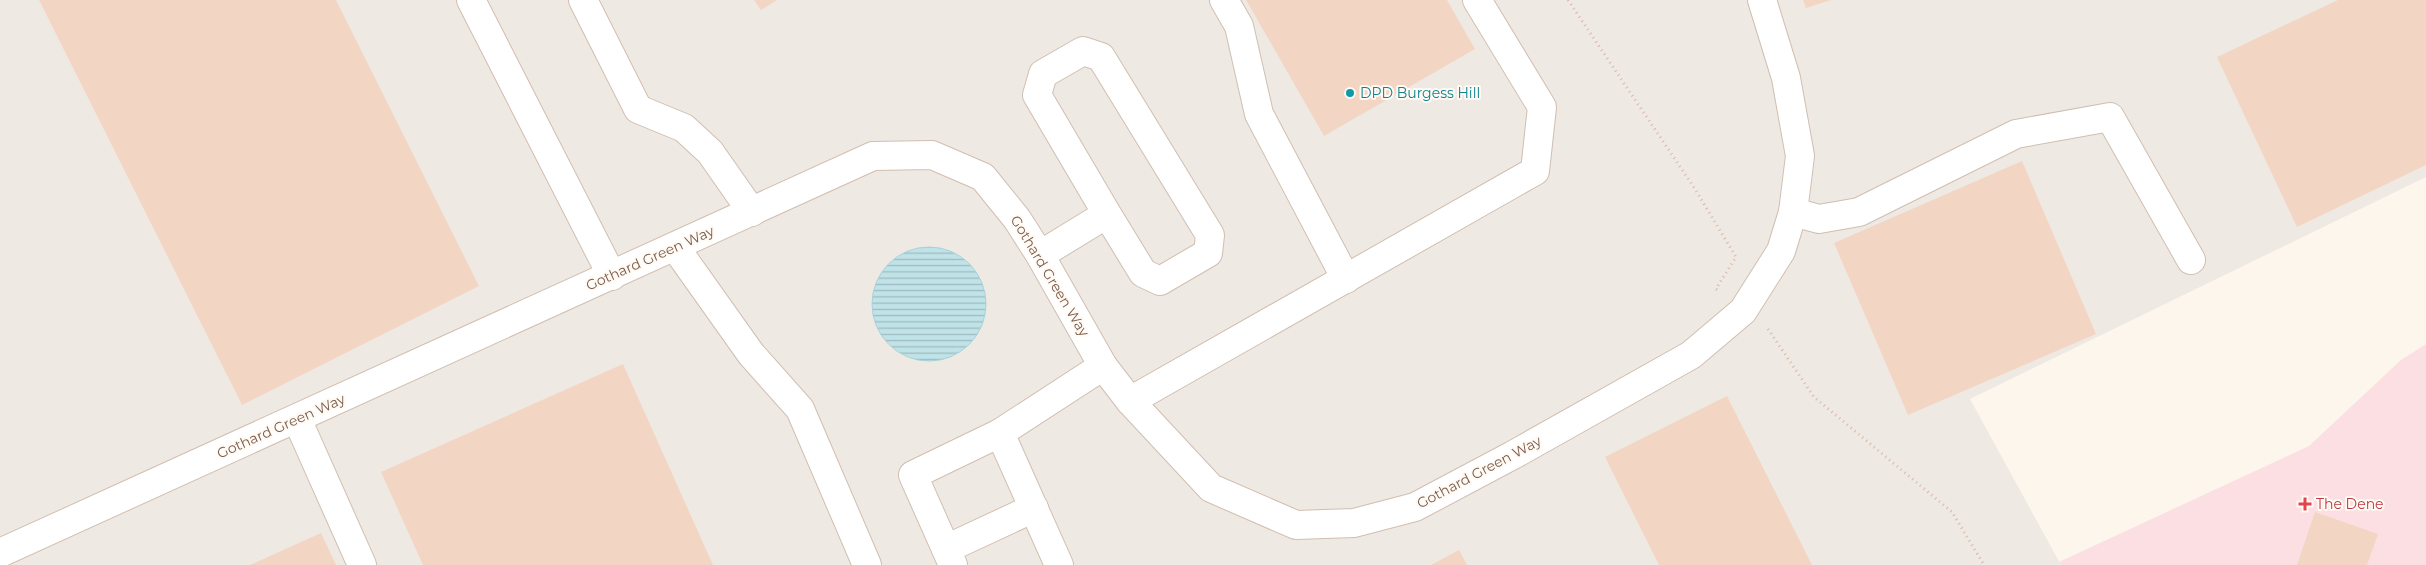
<svg xmlns="http://www.w3.org/2000/svg" width="2426" height="565" viewBox="0 0 2426 565" font-family="Montserrat,sans-serif">
<style>
.industrial{fill:#efe9e4}
.medical{fill:#fbdfe3}
.water{fill:url(#water-rules);stroke:#a5d3da}
.building{fill:#f3d5c3}
.lines{fill:none;stroke-linecap:round;stroke-linejoin:round}
.minor-casing{stroke:#d1beb0;stroke-width:30}
.path{stroke:#d9b8a5;stroke-width:3;stroke-dasharray:1 4;stroke-linecap:butt}
.minor{stroke:#fff;stroke-width:28}
.culture-dot{fill:#0f9aa8;stroke:#fffaf3;stroke-width:2}
.health-dot{fill:#e0444e;stroke:#fffaf3;stroke-width:2}
.labels{text-anchor:middle;stroke-width:4;stroke-linejoin:round;paint-order:stroke}
.culture-label{font-size:14px;fill:#0d838f;stroke:#fffaf3;text-anchor:start}
.street-label{font-size:14px;fill:#7a5c4d;stroke:#fffaf3}
.health-label{font-size:14px;fill:#be3a42;stroke:#fffaf3;text-anchor:start}
</style>
<defs>
<pattern id="water-rules" width="6" height="5" patternUnits="userSpaceOnUse" patternTransform="scale(1.25)"><rect width="6" height="5" fill="#bfe3e8"/><path d="M0 2.5h6" fill="none" stroke="#a0bbbe"/></pattern>
</defs>
<rect width="100%" height="100%" fill="#fdf6ec"/>
<polygon class="industrial" points="0,0 2426,0 2426,177 1970,399 2061,565 0,565"/>
<polygon class="medical" points="2426,344 2426,565 2061,565 2059,562 2309,446 2401,360"/>
<circle class="water" cx="929" cy="304" r="57"/>
<g class="building">
<polygon points="39,0 336,0 479,286 242,405"/>
<polygon points="754,0 777,0 761,10"/>
<polygon points="1246,0 1447,0 1475,49 1324,136"/>
<polygon points="1803,0 1831,0 1806,8"/>
<polygon points="2338,0 2426,0 2426,165 2297,227 2217,57"/>
<polygon points="2022,161 2096,334 1908,415 1834,243"/>
<polygon points="623,364 713,565 423,565 381,472"/>
<polygon points="1727,396 1812,565 1659,565 1605,457"/>
<polygon points="2315,512 2378,534 2367,565 2297,565"/>
<polygon points="321,533 336,565 250,565"/>
<polygon points="1459,550 1467,565 1431,565"/>
</g>
<g class="lines">
<g class="minor-casing">
<g id="minor">
<polyline points="471,0 612,276"/>
<polyline points="583,0 638,109 684,128 710,152 752,212"/>
<polyline points="1224,0 1239,26 1259,114 1346,279"/>
<polyline points="1793,212 1819,219 1859,212 2016,134 2110,117 2191,260"/>
<polyline points="675,247 751,354 800,409 867,565"/>
<polyline points="1040,255 1107,214 1143,273 1160,281 1208,253 1210,235 1101,57 1083,51 1043,74 1037,95 1107,214"/>
<polyline points="1130,401 1535,171 1542,107 1477,0"/>
<polyline points="297,419 362,565"/>
<polyline points="1000,433 1059,565"/>
<polyline points="946,549 1034,508"/>
<polyline points="0,553 873,156 932,155 983,177 1017,219 1040,255 1103,366 1130,401 1211,488 1296,525 1354,523 1415,507 1513,455 1691,355 1743,311 1781,251 1793,212 1800,156 1786,78 1762,0"/>
<polyline points="953,565 913,475 1000,433 1103,366"/>
</g>
</g>
<g class="path">
<polyline points="1568,0 1695,189 1736,257 1716,289 1719,291"/>
<polyline points="1768,329 1814,397 1952,512 1984,565"/>
</g>
<use href="#minor" class="minor"/>
</g>
<circle class="culture-dot" cx="1350" cy="93" r="5"/>
<path class="health-dot" d="M2302.5 496.5h5v5h5v5h-5v5h-5v-5h-5v-5h5z"/>
<g class="labels">
<g class="culture-label">
<text x="1360" y="98">DPD Burgess Hill</text>
</g>
<g class="street-label">
<text transform="translate(650 258) rotate(-24)" y="5">Gothard Green Way</text>
<text transform="translate(1050 276) rotate(59)" y="5">Gothard Green Way</text>
<text transform="translate(281 426) rotate(-24)" y="5">Gothard Green Way</text>
<text transform="translate(1479 472) rotate(-28)" y="5">Gothard Green Way</text>
</g>
<g class="health-label">
<text x="2316" y="509">The Dene</text>
</g>
</g>
</svg>
